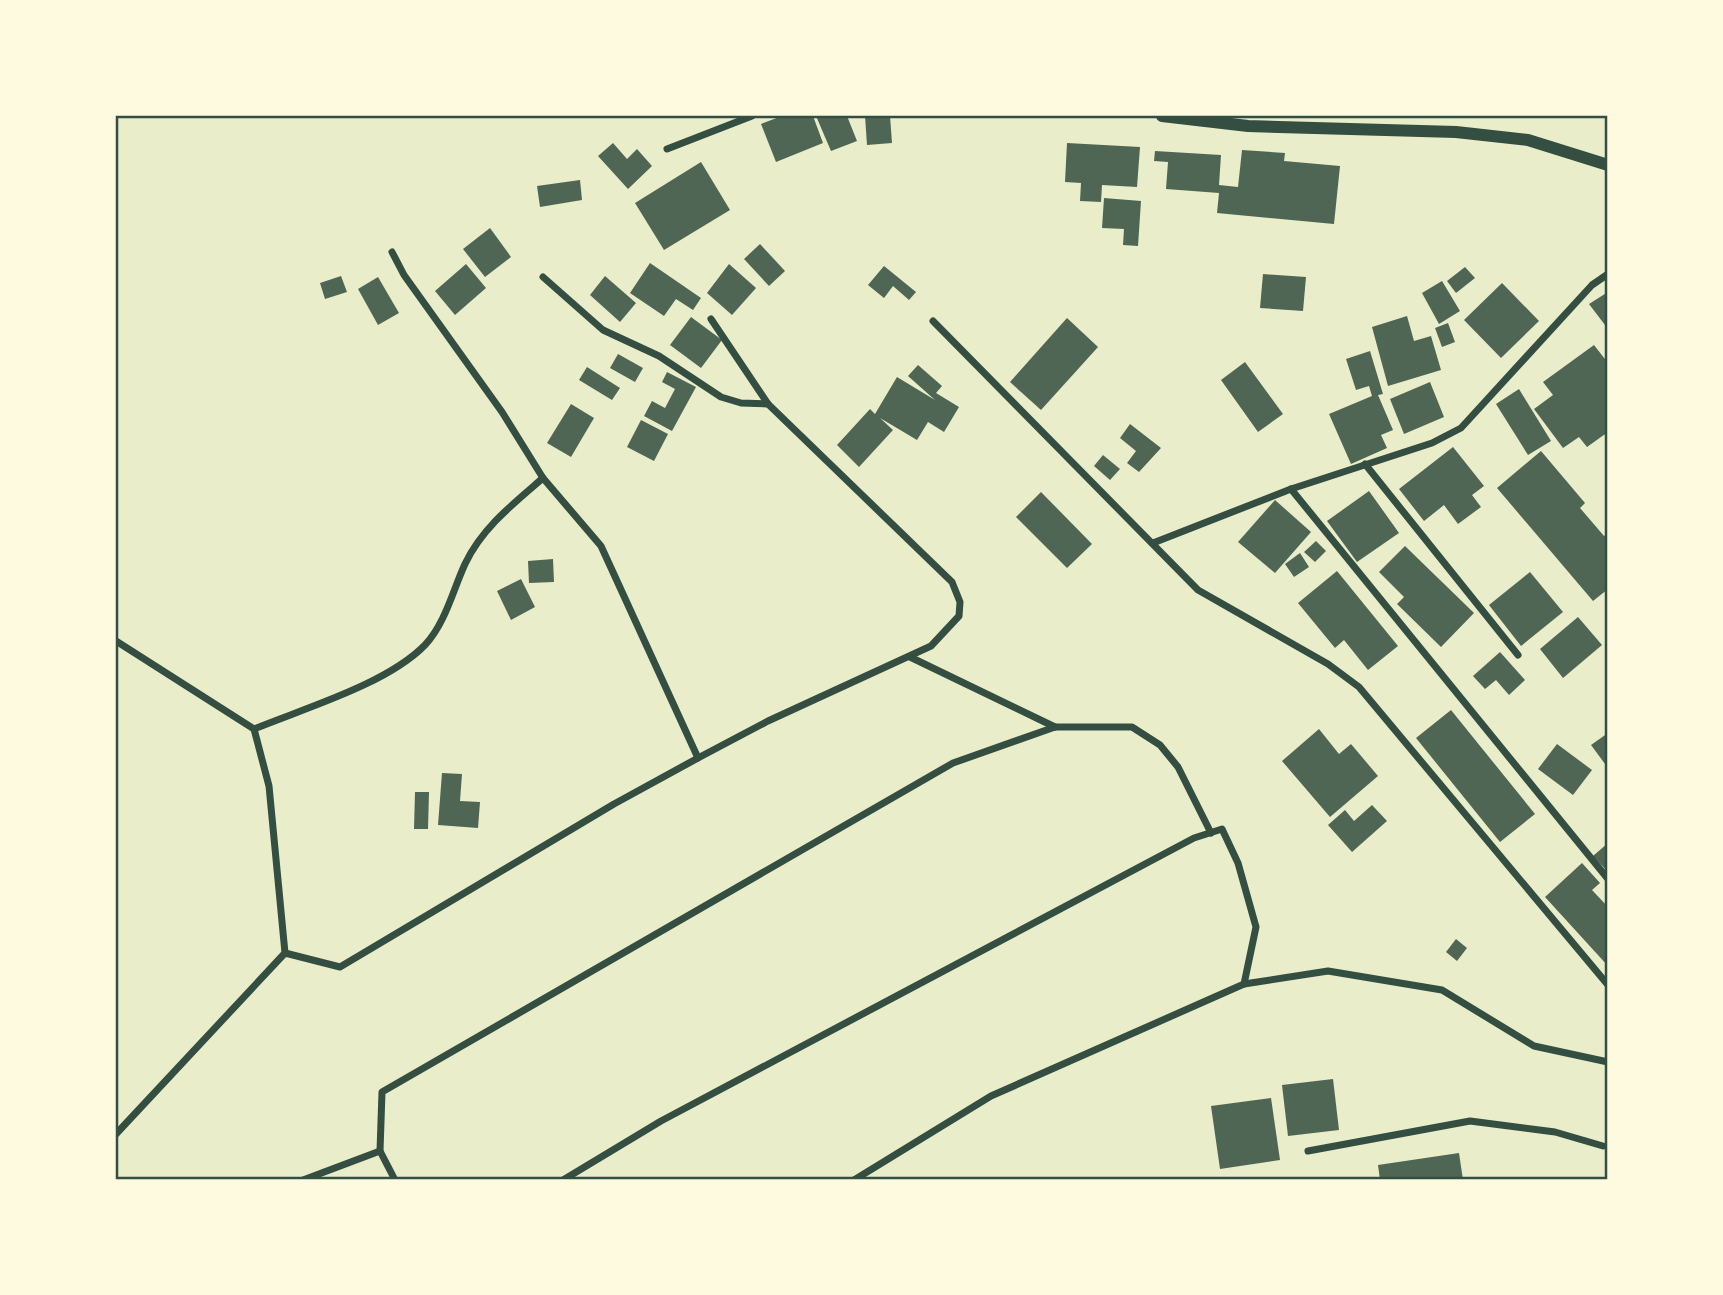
<svg xmlns="http://www.w3.org/2000/svg" width="1723" height="1295" viewBox="0 0 1723 1295" font-family="Roboto,sans-serif">
<style>
.building{fill:#4f6655}
.lines{fill:none;stroke-linecap:round;stroke-linejoin:round}
.minor{stroke:#344e41;stroke-width:7}
.tertiary{stroke:#344e41;stroke-width:12}
.neatline{fill:none;stroke:#344e41;stroke-width:2.5}
</style>
<rect width="100%" height="100%" fill="#e9edc9"/>
<g class="building">
<polygon points="782,116 813,116 823,143 776,162 761,124"/>
<polygon points="816,116 847,116 857,141 831,151"/>
<polygon points="865,116 890,116 892,143 867,145"/>
<polygon points="613,143 627,159 637,149 652,166 628,189 598,156"/>
<polygon points="1067,143 1140,147 1137,187 1102,185 1101,202 1080,201 1081,183 1065,182"/>
<polygon points="1242,150 1285,153 1284,161 1340,166 1334,224 1217,213 1219,193 1166,189 1168,162 1154,161 1155,151 1221,155 1219,185 1238,187"/>
<polygon points="701,162 730,210 664,250 635,203"/>
<polygon points="580,180 582,200 540,207 537,186"/>
<polygon points="1104,198 1141,201 1138,246 1123,245 1124,229 1102,228"/>
<polygon points="490,228 511,257 485,277 463,249"/>
<polygon points="760,244 785,271 769,286 744,259"/>
<polygon points="650,263 701,298 693,310 676,299 664,316 630,293"/>
<polygon points="466,264 486,288 455,315 435,291"/>
<polygon points="729,264 756,288 732,315 707,293"/>
<polygon points="884,266 916,292 909,300 893,286 884,298 868,285"/>
<polygon points="1465,267 1475,278 1456,293 1447,281"/>
<polygon points="1263,274 1306,277 1303,311 1260,308"/>
<polygon points="341,276 347,292 325,299 320,283"/>
<polygon points="605,276 636,303 620,322 590,295"/>
<polygon points="378,277 399,313 378,325 358,289"/>
<polygon points="1442,281 1460,311 1439,324 1422,293"/>
<polygon points="1502,283 1539,321 1501,358 1464,320"/>
<polygon points="1608,292 1608,329 1589,304"/>
<polygon points="1407,316 1414,341 1431,336 1441,370 1388,386 1372,327"/>
<polygon points="691,317 722,340 701,368 670,345"/>
<polygon points="1067,318 1098,347 1041,410 1010,382"/>
<polygon points="1448,323 1455,342 1442,347 1435,328"/>
<polygon points="1594,345 1608,363 1608,432 1587,447 1579,437 1563,448 1534,409 1553,395 1543,382"/>
<polygon points="1370,351 1383,394 1378,395 1393,430 1381,435 1387,448 1351,464 1329,414 1372,396 1369,386 1356,390 1346,359"/>
<polygon points="618,354 643,368 635,382 610,368"/>
<polygon points="1245,362 1283,414 1258,432 1221,380"/>
<polygon points="918,365 942,386 936,393 959,407 944,432 928,422 917,440 880,418 893,430 859,467 837,445 870,409 875,414 897,377 935,400 908,376"/>
<polygon points="587,367 620,388 612,400 579,380"/>
<polygon points="667,372 696,387 672,431 644,416 652,401 665,408 675,389 662,382"/>
<polygon points="1430,382 1444,417 1404,434 1390,399"/>
<polygon points="1519,389 1551,441 1528,455 1496,404"/>
<polygon points="571,404 594,418 571,457 547,443"/>
<polygon points="641,420 668,434 654,461 627,447"/>
<polygon points="1130,424 1161,448 1139,472 1127,463 1136,451 1120,438"/>
<polygon points="1453,447 1484,486 1472,495 1481,507 1458,524 1444,505 1424,521 1399,489"/>
<polygon points="1541,451 1585,503 1580,508 1604,536 1608,533 1608,589 1593,601 1497,488"/>
<polygon points="1103,455 1120,469 1110,480 1094,466"/>
<polygon points="1369,491 1399,533 1357,562 1327,521"/>
<polygon points="1041,492 1092,544 1067,568 1016,517"/>
<polygon points="1275,500 1311,532 1275,573 1238,542"/>
<polygon points="1316,541 1326,551 1315,562 1304,552"/>
<polygon points="1405,546 1474,613 1441,647 1397,604 1404,597 1379,572"/>
<polygon points="1300,553 1309,567 1294,577 1285,564"/>
<polygon points="553,559 554,582 529,583 528,561"/>
<polygon points="1337,571 1398,646 1368,670 1344,640 1335,648 1298,603"/>
<polygon points="1530,572 1563,612 1521,646 1489,605"/>
<polygon points="521,579 535,607 511,620 497,591"/>
<polygon points="1578,617 1602,645 1563,678 1540,649"/>
<polygon points="1500,652 1525,680 1509,695 1496,680 1485,689 1473,676"/>
<polygon points="1451,710 1535,814 1500,842 1416,738"/>
<polygon points="1319,729 1339,754 1351,744 1378,776 1330,817 1282,761"/>
<polygon points="1608,733 1608,768 1591,745"/>
<polygon points="1557,744 1592,770 1573,795 1538,769"/>
<polygon points="442,773 462,774 460,801 480,802 478,828 438,825"/>
<polygon points="415,792 429,792 428,829 414,829"/>
<polygon points="1372,805 1387,821 1352,852 1328,825 1345,810 1354,821"/>
<polygon points="1608,843 1608,872 1593,856"/>
<polygon points="1582,863 1600,883 1592,890 1608,907 1608,966 1545,897"/>
<polygon points="1456,939 1467,948 1457,961 1446,952"/>
<polygon points="1333,1079 1339,1130 1288,1136 1282,1085"/>
<polygon points="1271,1098 1280,1160 1220,1169 1211,1106"/>
<polygon points="1459,1153 1463,1180 1380,1180 1378,1165"/>
</g>
<g class="lines">
<g class="minor">
<polyline points="667,149 752,116"/>
<polyline points="392,252 404,275 502,412 543,478 601,546 698,758"/>
<polyline points="543,277 603,330 659,356 721,397 741,403 768,404"/>
<polyline points="933,321 1198,590 1328,664 1359,687 1608,985"/>
<polyline points="1365,464 1518,655"/>
<polyline points="1291,489 1608,879"/>
<polyline points="1153,543 1291,489 1432,443 1461,428 1592,285 1608,274"/>
<polyline points="116,641 254,729 269,786 285,953"/>
<polyline points="910,657 1055,727"/>
<path d="M254 729C305 708 387 684 425 645 445 624 453 590 465 564 482 528 514 503 543 478"/>
<polyline points="1244,984 1328,971 1442,990 1534,1046 1608,1062"/>
<polyline points="116,1134 285,953 340,967 614,804 698,758 768,721 931,646 959,616 960,602 952,582 768,404 711,319"/>
<polyline points="1308,1151 1470,1121 1555,1132 1603,1146"/>
<polyline points="303,1180 380,1151"/>
<polyline points="395,1180 380,1151 382,1092 953,763 1055,727 1132,727 1160,745 1178,767 1211,833"/>
<polyline points="563,1180 661,1121 1194,838 1222,829 1238,863 1256,927 1244,984 991,1096 854,1180"/>
</g>
<polyline class="tertiary" points="1162,116 1248,126 1456,132 1528,140 1608,165"/>
</g>
<rect width="1723" height="1295" fill="none" stroke="#fefae0" stroke-width="234"/>
<rect x="117" y="117" width="1489" height="1061" class="neatline"/>
</svg>
